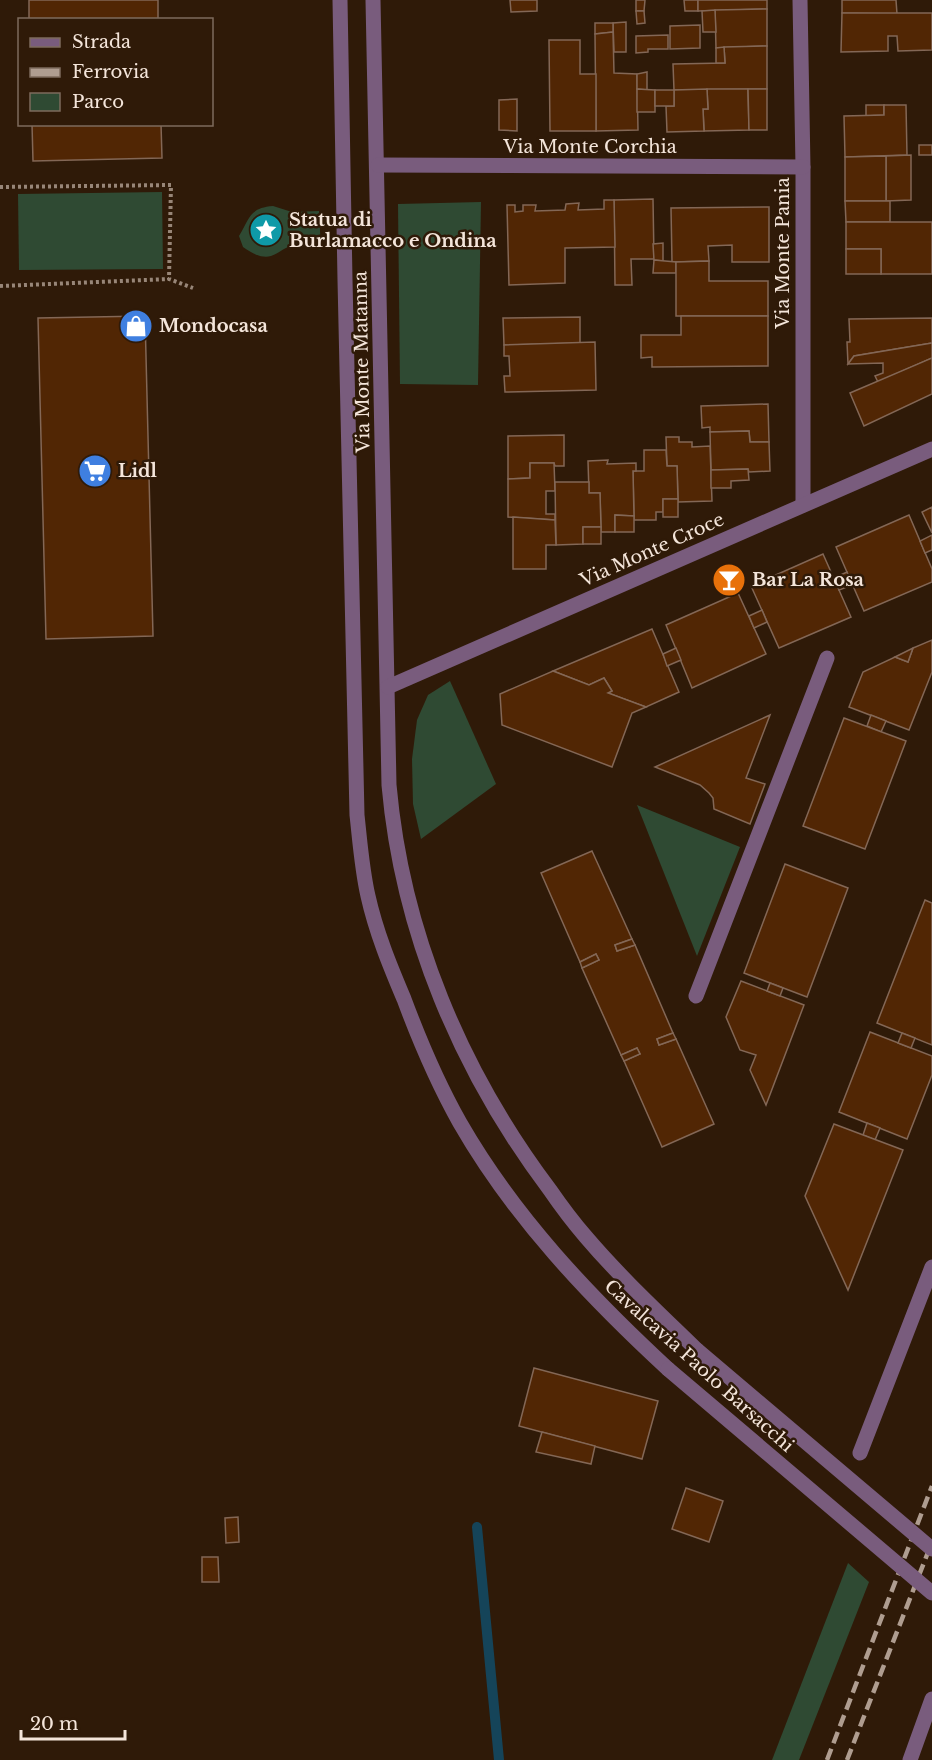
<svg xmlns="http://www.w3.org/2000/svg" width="932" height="1760" viewBox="0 0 932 1760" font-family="'Libre Baskerville',serif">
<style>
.green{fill:#2f4a33}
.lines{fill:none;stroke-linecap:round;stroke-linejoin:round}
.stream{stroke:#154459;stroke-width:10}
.building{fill:#512604;stroke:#836756;stroke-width:1.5}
.path{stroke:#988678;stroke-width:4;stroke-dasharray:3 3;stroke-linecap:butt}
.minor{stroke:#795c7d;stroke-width:15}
.rail{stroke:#af9d90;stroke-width:4.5;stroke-dasharray:12 6;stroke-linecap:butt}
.minor-bridge{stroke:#795c7d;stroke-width:15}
.labels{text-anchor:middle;stroke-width:5;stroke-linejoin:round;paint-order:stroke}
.street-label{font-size:18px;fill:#f4e5da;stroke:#2f1a08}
.poi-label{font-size:18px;font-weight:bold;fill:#f4e5da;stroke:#2f1a08;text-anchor:start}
</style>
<rect width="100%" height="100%" fill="#2f1a08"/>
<g class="green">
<polygon points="162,192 163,269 19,270 18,194"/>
<polygon points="481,202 478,385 400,384 398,204"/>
<path d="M273 206 292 212 319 211 321 250C315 248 308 245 302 245 275 243 277 271 243 247L239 236C250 218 249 208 273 206Z"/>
<polygon points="450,681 496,784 421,839 413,804 412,759 417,720 428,695"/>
<polygon points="637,805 740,847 697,956"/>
<polygon points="848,1563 869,1582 799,1760 772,1760"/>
</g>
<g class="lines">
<polyline class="stream" points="477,1527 499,1760"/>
</g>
<g class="building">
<rect x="29" y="0" width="129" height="20"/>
<polygon points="510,0 537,0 537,11 511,12"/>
<polygon points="636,0 645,0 644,11 636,11"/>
<polygon points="684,0 698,0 698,11 685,11"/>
<polygon points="698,0 767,0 767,9 698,11"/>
<polygon points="842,0 896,0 897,14 842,13"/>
<polygon points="767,9 767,46 716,48 715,10"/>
<polygon points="715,10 716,32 703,32 702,11"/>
<polygon points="636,11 644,11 645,23 637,24"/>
<polygon points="842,13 932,13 932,50 898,51 897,36 888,36 888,51 841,52"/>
<polygon points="626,22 626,52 614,52 613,23"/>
<polygon points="595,23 613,23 613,32 595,34"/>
<polygon points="700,25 700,48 670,49 670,26"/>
<polygon points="613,32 614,73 637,74 638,130 596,131 595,34"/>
<polygon points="668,35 668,49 648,49 648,52 636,53 636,36"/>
<polygon points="549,40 580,40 580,74 596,74 596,131 550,131"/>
<polygon points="767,46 767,89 674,90 673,64 725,63 724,47"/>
<polygon points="724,47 725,63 716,63 716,48"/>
<polygon points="647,72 647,90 637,89 637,74"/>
<polygon points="637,89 655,90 655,112 637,112"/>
<polygon points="707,89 748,89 749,130 704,131 703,109 708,109"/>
<polygon points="707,89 708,109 703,109 704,131 667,132 666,106 674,106 674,90"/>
<polygon points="748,89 767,89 767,130 749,130"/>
<rect x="655" y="90" width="19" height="16"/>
<polygon points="517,99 517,131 499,130 499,100"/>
<polygon points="866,105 884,105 884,115 866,116"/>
<polygon points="884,105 906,105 907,155 845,157 844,116 884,115"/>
<polygon points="32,124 161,124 162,158 33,161"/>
<rect x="919" y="145" width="13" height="10"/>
<polygon points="911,155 911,200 886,201 886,156"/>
<polygon points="886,156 886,201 845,201 845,157"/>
<polygon points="653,199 654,259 631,259 632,285 615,285 614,200"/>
<polygon points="604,200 614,200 615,247 565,248 565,283 509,285 507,205 515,205 515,212 523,211 523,205 536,205 535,211 565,210 566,204 579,203 578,210 604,209"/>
<polygon points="845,201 890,201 890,222 846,222"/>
<polygon points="769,207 769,262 732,262 732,245 708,246 709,261 672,262 671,208"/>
<polygon points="846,222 932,222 932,274 881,274 881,249 846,249"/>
<polygon points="663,243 663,261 654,260 653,244"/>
<rect x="846" y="249" width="35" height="25"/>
<polygon points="654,260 676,262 676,273 653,273"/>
<polygon points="709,261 709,281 768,281 768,316 676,316 676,262"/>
<polygon points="145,316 153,636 46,639 38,318"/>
<polygon points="681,316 768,316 768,366 652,367 652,357 641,358 641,335 681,335"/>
<polygon points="580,317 580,343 504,345 503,318"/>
<polygon points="932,318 932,343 854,356 848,364 847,342 850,342 849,319"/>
<polygon points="595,342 596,390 505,392 504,376 510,376 509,356 504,356 504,345"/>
<polygon points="932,343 932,358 878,382 875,376 883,373 883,363 848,364 854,356"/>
<polygon points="932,358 932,394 864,426 850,393"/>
<polygon points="768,404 769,442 750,442 749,431 710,432 710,427 702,428 701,406"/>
<polygon points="749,431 750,442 769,442 770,471 749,472 748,469 711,470 710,432"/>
<polygon points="564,435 564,466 555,466 554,463 530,463 530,478 508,479 508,436"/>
<polygon points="666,437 679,437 679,442 692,442 692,447 710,446 712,501 678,502 677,466 667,466"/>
<polygon points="644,450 666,450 667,466 677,466 678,499 663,499 663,512 656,512 656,520 634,520 633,471 644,471"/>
<polygon points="608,460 607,464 636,463 636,471 633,471 634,516 615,515 615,532 601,532 600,493 589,493 588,461"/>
<polygon points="530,463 554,463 555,491 546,491 546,514 555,514 555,520 508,517 508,479 530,478"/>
<polygon points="748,469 749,480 731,481 731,488 711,488 711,470"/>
<polygon points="555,482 589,482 589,493 600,493 601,527 583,527 583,544 556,545"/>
<rect x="663" y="499" width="15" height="18"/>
<polygon points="932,507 932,533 922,512"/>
<polygon points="615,515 634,516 634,532 615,532"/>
<polygon points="909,515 932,569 932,582 864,611 836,547"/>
<polygon points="513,517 555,520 556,545 546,545 546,569 513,569"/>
<rect x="583" y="527" width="18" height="17"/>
<polygon points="932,535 932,550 925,553 920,541"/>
<polygon points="823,554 851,617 779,648 751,586"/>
<polygon points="847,572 852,585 839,590 834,578"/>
<polygon points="738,593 766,654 692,688 666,625"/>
<polygon points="762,610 767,622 754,628 749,616"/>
<polygon points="652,629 679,692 646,707 608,693 612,691 604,678 589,685 553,671"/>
<polygon points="932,640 932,672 909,730 849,707 863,672 895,657 908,662 913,648"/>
<polygon points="676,648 681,660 667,666 663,654"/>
<polygon points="913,648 908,662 895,657"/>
<polygon points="553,671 589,685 604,678 612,691 608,693 646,707 632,713 612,767 502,725 500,694"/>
<polygon points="770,715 746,778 765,784 750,824 714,809 713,798 709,793 700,785 655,767"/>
<polygon points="871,715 886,721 881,732 867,726"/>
<polygon points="844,718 906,741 865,849 803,826"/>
<polygon points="592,851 632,939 615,945 617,951 635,945 673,1033 657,1039 659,1045 676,1039 714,1124 662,1147 624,1061 640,1054 637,1048 621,1055 582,968 599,960 596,954 580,962 541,873"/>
<polygon points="785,864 848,888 807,997 744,973"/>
<polygon points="925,900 932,903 932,1045 877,1023"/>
<polygon points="632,939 635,945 617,951 615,945"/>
<polygon points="596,954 599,960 582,968 580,962"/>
<polygon points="741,981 804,1005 766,1105 750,1070 756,1055 740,1050 726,1017"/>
<polygon points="770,983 783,988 780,996 767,991"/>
<polygon points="870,1032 932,1056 932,1075 907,1139 839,1112"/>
<polygon points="673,1033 676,1039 659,1045 657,1039"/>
<polygon points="902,1033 915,1038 911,1048 898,1043"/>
<polygon points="637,1048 640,1054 624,1061 621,1055"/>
<polygon points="867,1123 880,1128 875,1140 863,1135"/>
<polygon points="834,1124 903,1150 848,1290 805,1196"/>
<polygon points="534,1368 658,1401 642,1459 519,1426"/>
<polygon points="542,1432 595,1446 591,1464 536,1452"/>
<polygon points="686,1488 723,1501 709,1542 672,1529"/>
<polygon points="238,1517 239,1542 226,1543 225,1518"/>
<polygon points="202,1557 218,1557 219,1582 202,1582"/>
</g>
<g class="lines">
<g class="path">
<polyline points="0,187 171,185 169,279 193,288"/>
<polyline points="0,286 169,279"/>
</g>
<g class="minor">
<path d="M340 0 345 280 357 815C360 842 362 870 368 896 376 932 390 966 404 999 420 1042 438 1084 460 1123 514 1217 589 1296 668 1369"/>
<path d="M373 0 389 785C402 932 461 1072 550 1190 561 1206 573 1222 586 1237 620 1277 659 1313 697 1350"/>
<polyline points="800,0 803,167 803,505"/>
<polyline points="378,165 803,167"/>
<polyline points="388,687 932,449"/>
<polyline points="696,996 827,658"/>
<polyline points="860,1453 932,1267"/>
<polyline points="910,1760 932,1699"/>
</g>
<g class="rail">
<polyline points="827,1760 932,1486"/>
<polyline points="847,1760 932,1542"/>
</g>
<g class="minor-bridge">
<polyline points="697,1350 932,1549"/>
<polyline points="668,1369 932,1593"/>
</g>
</g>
<defs>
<g id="sight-disc" transform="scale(1.725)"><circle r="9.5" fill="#0f9aa8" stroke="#2f1a08"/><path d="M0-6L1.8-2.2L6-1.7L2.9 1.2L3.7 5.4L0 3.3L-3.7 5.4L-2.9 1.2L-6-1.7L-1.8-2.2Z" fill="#fff"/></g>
<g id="shop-disc" transform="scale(1.725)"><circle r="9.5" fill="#3f7fe0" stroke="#2f1a08"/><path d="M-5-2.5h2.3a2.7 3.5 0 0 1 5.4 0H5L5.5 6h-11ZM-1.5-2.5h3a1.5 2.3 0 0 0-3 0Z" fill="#fff"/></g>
<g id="supermarket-disc" transform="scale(1.725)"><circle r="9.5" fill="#3f7fe0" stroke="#2f1a08"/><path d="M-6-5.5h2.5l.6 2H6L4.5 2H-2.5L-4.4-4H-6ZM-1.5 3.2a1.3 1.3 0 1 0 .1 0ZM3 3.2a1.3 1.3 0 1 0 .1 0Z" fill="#fff"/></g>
<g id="bar-disc" transform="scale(1.725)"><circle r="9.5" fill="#e8710a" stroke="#2f1a08"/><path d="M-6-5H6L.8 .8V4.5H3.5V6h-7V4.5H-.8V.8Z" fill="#fff"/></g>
</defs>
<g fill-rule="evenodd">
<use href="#sight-disc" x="266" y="230"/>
<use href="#shop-disc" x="136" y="326"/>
<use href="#supermarket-disc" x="95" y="471"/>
<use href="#bar-disc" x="729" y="580"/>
</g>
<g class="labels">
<g class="street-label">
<text x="590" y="153">Via Monte Corchia</text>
<text transform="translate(783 253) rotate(-90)" y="6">Via Monte Pania</text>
<text transform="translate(362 362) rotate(-91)" y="6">Via Monte Matanna</text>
<text transform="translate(652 550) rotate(-24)" y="6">Via Monte Croce</text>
<text transform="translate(699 1366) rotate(42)" y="6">Cavalcavia Paolo Barsacchi</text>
</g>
<g class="poi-label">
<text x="289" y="226">Statua di<tspan x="289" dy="21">Burlamacco e Ondina</tspan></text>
<text x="159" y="332">Mondocasa</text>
<text x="118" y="477">Lidl</text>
<text x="752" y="586">Bar La Rosa</text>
</g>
</g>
<rect x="18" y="18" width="195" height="108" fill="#2f1a08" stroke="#7e6b5c" stroke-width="1.5"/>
<rect x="30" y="38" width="30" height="9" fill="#795c7d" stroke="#7e6b5c" stroke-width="1.5"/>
<text x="72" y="48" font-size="18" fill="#f4e5da">Strada</text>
<rect x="30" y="68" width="30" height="9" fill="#af9d90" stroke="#7e6b5c" stroke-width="1.5"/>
<text x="72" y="78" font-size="18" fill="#f4e5da">Ferrovia</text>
<rect x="30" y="93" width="30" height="18" fill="#2f4a33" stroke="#7e6b5c" stroke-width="1.5"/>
<text x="72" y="108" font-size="18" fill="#f4e5da">Parco</text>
<path d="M21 1730v9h104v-9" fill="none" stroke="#f4e5da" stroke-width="3"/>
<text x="30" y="1730" font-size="18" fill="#f4e5da" stroke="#2f1a08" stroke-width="4.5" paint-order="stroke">20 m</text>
</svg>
